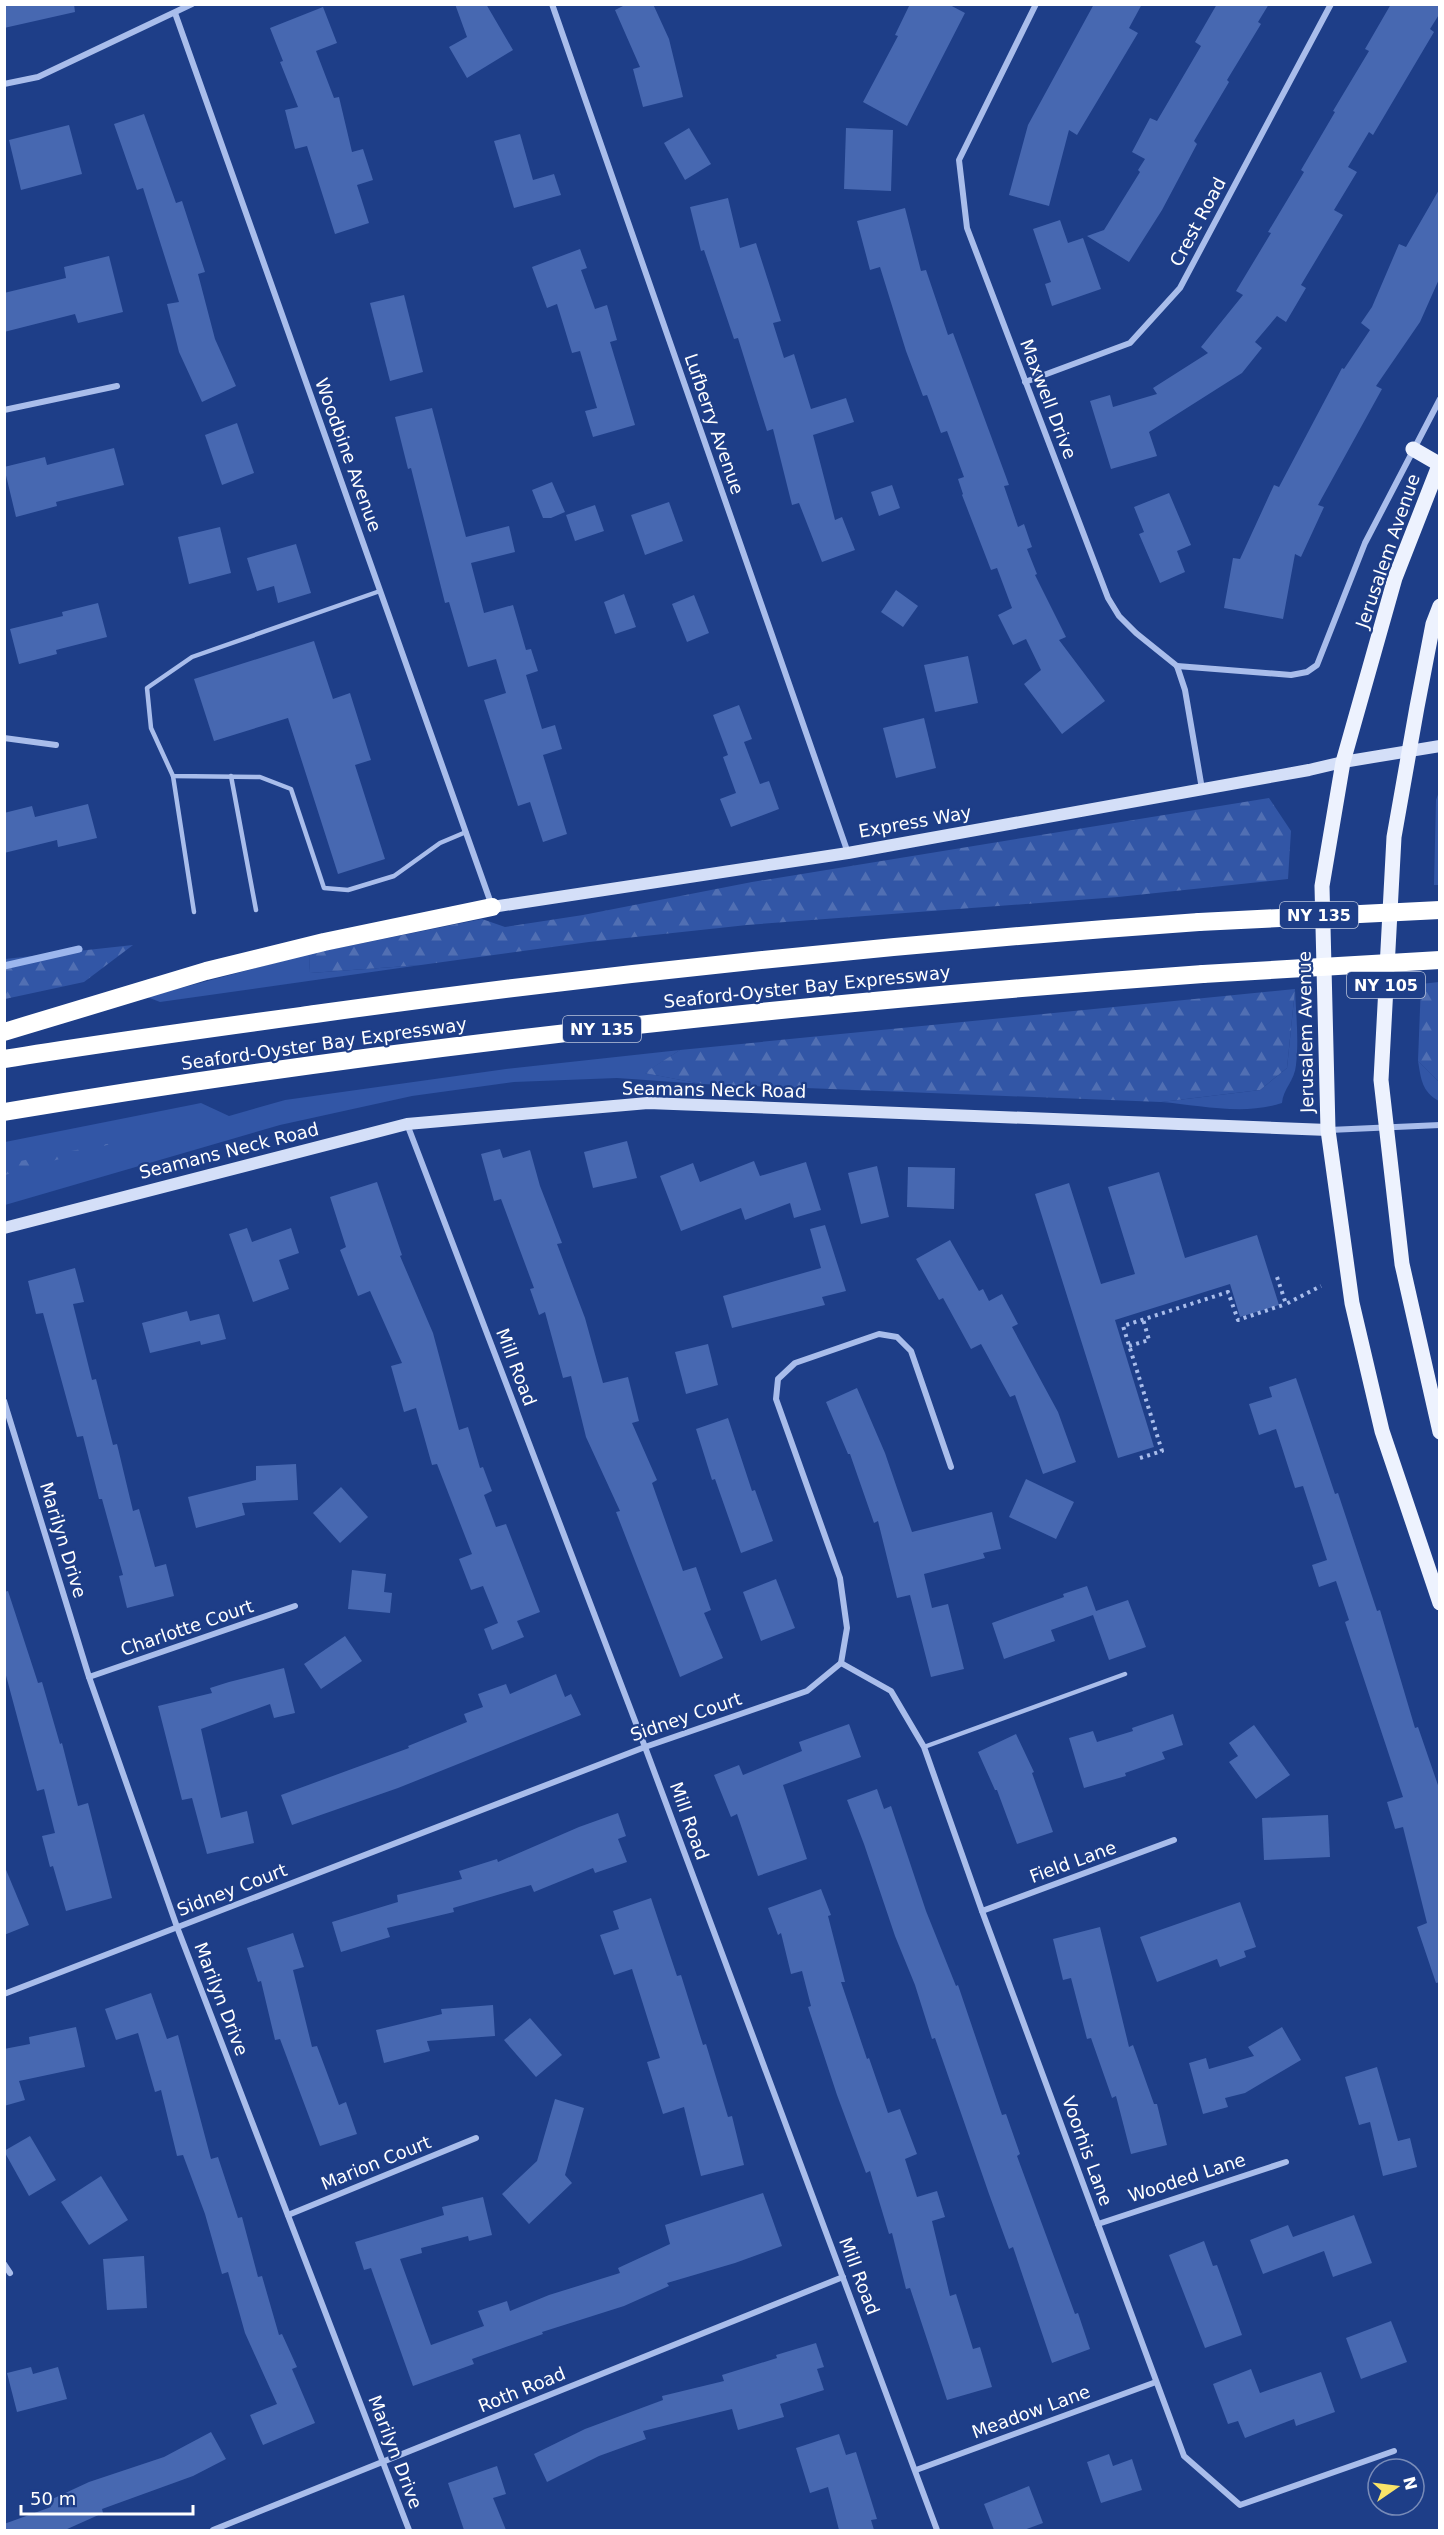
<svg xmlns="http://www.w3.org/2000/svg" width="1444" height="2535" viewBox="0 0 1444 2535" font-family="'DejaVu Sans',sans-serif">
<style>
.grass{fill:#3256a6}
.forest{fill:url(#forest-firs)}
.lines{fill:none;stroke-linecap:round;stroke-linejoin:round}
.stream{stroke:#9cb6ed;stroke-width:7}
.building{fill:#4768b1}
.path{stroke:#a9bdeb;stroke-width:4;stroke-dasharray:3 4.5;stroke-linecap:butt}
.lane{stroke:#a9bdeb;stroke-width:4.5}
.street{stroke:#a9bdeb;stroke-width:6}
.secondary{stroke:#d4dff8;stroke-width:12}
.primary{stroke:#edf2fe;stroke-width:15}
.highway{stroke:#fff;stroke-width:18}
.highway-bridge{stroke:#fff;stroke-width:18}
.labels{text-anchor:middle;stroke-width:4.5;stroke-linejoin:round;paint-order:stroke}
.shield{fill:#1e3e88;stroke:#bcc5db;stroke-width:1.5}
.shield-label{font-size:16px;font-weight:bold;fill:#fff}
.street-label{font-size:18px;fill:#fff;stroke:#1e3e88}
</style>
<defs>
<pattern id="forest-firs" width="22" height="20" patternUnits="userSpaceOnUse" patternTransform="scale(1.5)"><rect width="22" height="20" fill="#3256a6"/><path d="M5 1l3.5 6h-7zM16 11l3.5 6h-7z" fill="#516fb3"/></pattern>
</defs>
<rect width="100%" height="100%" fill="#1e3e88"/>
<g class="grass">
<polygon points="309,954 310,973 421,965 160,1002 147,997"/>
<path d="M1295 989C1296 1014 1299 1040 1296 1065 1295 1080 1283 1089 1282 1103 1244 1116 1199 1105 1161 1102L1260 1090 1287 1068Z"/>
<polygon points="680,1050 645,1073 702,1084 617,1078 514,1082 412,1096 280,1125 5,1205 5,1142 201,1103 229,1116 285,1100 506,1069"/>
<path d="M1418 1061 1439 1082V1101C1422 1092 1421 1079 1418 1061Z"/>
</g>
<g class="forest">
<polygon points="1439,792 1439,885 1434,885 1436,800"/>
<polygon points="1269,798 1291,831 1288,879 1118,897 747,925 589,942 421,965 310,973 309,954 482,919 505,927 583,915 752,882"/>
<polygon points="133,945 84,982 5,999 5,959"/>
<polygon points="1439,982 1440,982 1439,1082 1418,1061 1421,984"/>
<polygon points="1295,989 1287,1068 1260,1090 1161,1102 702,1084 644,1073 680,1050"/>
<polygon points="117,1142 5,1175 5,1164"/>
</g>
<g class="lines">
<polyline class="stream" points="4,966 79,949"/>
</g>
<g class="building">
<polygon points="4,4 74,4 75,12 4,28"/>
<polygon points="455,4 486,4 513,50 467,78 449,47 467,37"/>
<polygon points="627,4 653,4 669,39 683,97 643,107 633,69 640,67 615,10"/>
<polygon points="910,4 948,4 965,13 907,126 863,102 898,36 895,35"/>
<polygon points="1094,4 1142,4 1129,28 1138,33 1077,135 1069,130 1049,206 1009,195 1028,125"/>
<polygon points="1217,4 1269,4 1258,22 1261,24 1227,80 1229,82 1194,141 1197,144 1162,210 1129,262 1087,236 1104,230 1140,172 1138,170 1145,159 1132,152 1150,118 1157,121 1201,46 1195,42"/>
<polygon points="1391,4 1440,4 1440,13 1430,29 1434,32 1373,135 1369,132 1348,167 1357,172 1334,210 1343,215 1301,285 1306,288 1286,322 1277,316 1255,342 1262,348 1242,373 1149,432 1157,456 1111,469 1090,401 1110,395 1113,407 1157,394 1153,388 1208,353 1201,347 1243,295 1236,291 1271,233 1268,232 1304,172 1301,170 1335,112 1333,111 1369,51 1365,49"/>
<polygon points="323,7 337,43 316,51 334,98 339,97 352,152 363,149 373,180 357,185 369,223 335,234 307,146 295,149 285,110 298,107 280,62 283,61 270,28"/>
<polygon points="144,114 176,203 182,201 205,272 198,274 215,339 236,386 202,402 179,352 167,304 179,302 143,188 137,190 114,124"/>
<polygon points="69,125 82,174 21,190 9,140"/>
<polygon points="689,128 711,164 685,180 664,143"/>
<polygon points="846,128 893,130 891,191 844,189"/>
<polygon points="520,134 533,180 554,174 561,195 514,208 494,141"/>
<polygon points="1440,188 1440,277 1420,322 1376,386 1382,389 1318,505 1324,507 1301,557 1295,554 1283,619 1224,608 1233,558 1240,559 1274,485 1279,487 1342,368 1344,369 1370,330 1361,323 1372,307 1399,244 1406,247"/>
<polygon points="728,198 740,248 756,243 781,321 773,323 784,358 794,354 811,409 846,398 854,422 813,435 835,520 842,517 855,550 822,562 799,503 792,505 773,429 767,431 738,338 734,339 704,250 701,251 690,207"/>
<polygon points="905,208 921,271 926,270 948,335 953,333 1009,485 1004,486 1018,527 1024,524 1032,547 1027,549 1037,574 1035,575 1066,637 1059,640 1105,701 1062,734 1024,684 1041,670 1026,639 1013,645 998,615 1012,608 997,568 991,570 962,495 963,494 958,479 964,477 947,431 941,433 927,395 923,396 906,351 880,267 870,270 857,221"/>
<polygon points="1060,220 1068,243 1083,238 1101,289 1052,306 1045,284 1051,282 1033,229"/>
<polygon points="580,249 587,268 581,270 595,309 607,305 617,340 610,342 635,425 593,437 585,411 597,408 580,351 572,353 557,304 547,308 532,267"/>
<polygon points="109,256 123,312 78,323 75,314 4,332 4,293 66,278 64,267"/>
<polygon points="404,295 423,372 390,381 370,303"/>
<polygon points="432,408 466,537 509,526 515,552 471,563 484,613 513,605 526,650 531,649 538,671 526,675 542,729 555,725 562,749 543,755 567,834 543,842 530,802 518,806 484,700 506,693 496,659 468,667 449,602 445,603 411,468 408,469 395,417"/>
<polygon points="237,423 254,473 222,485 205,435"/>
<polygon points="114,448 124,485 56,502 57,506 16,517 4,467 45,457 47,465"/>
<polygon points="552,482 565,512 551,518 543,518 532,490"/>
<polygon points="892,485 900,508 879,516 871,492"/>
<polygon points="1169,493 1191,545 1177,551 1185,572 1160,583 1139,534 1144,532 1134,507"/>
<polygon points="669,502 683,541 645,555 631,515"/>
<polygon points="595,505 604,531 575,541 566,515"/>
<polygon points="220,527 231,573 189,584 178,537"/>
<polygon points="296,544 311,593 278,603 274,586 257,591 247,558"/>
<polygon points="896,590 918,606 903,627 881,612"/>
<polygon points="624,594 636,627 615,634 604,602"/>
<polygon points="694,595 709,633 687,642 672,604"/>
<polygon points="98,603 107,637 56,650 57,654 19,664 10,629 63,616 62,612"/>
<polygon points="314,641 333,699 350,693 371,760 355,765 385,859 338,874 288,718 214,741 194,679"/>
<polygon points="968,656 978,703 935,712 924,665"/>
<polygon points="739,705 752,739 744,742 760,784 769,781 779,809 731,827 720,799 736,793 723,757 728,755 713,715"/>
<polygon points="924,718 936,768 896,778 883,728"/>
<polygon points="88,804 97,838 58,847 57,840 4,853 4,813 32,806 35,817"/>
<polygon points="627,1141 637,1178 593,1188 584,1152"/>
<polygon points="500,1149 503,1158 530,1150 540,1186 562,1243 557,1244 585,1318 603,1383 628,1377 639,1421 632,1423 657,1480 652,1483 683,1571 696,1567 711,1610 704,1613 723,1658 680,1677 616,1512 620,1511 586,1437 571,1376 563,1378 545,1312 539,1315 530,1289 534,1288 501,1199 494,1201 481,1154"/>
<polygon points="754,1161 760,1176 806,1162 821,1210 794,1218 790,1203 745,1220 741,1208 681,1231 660,1176 693,1163 700,1182"/>
<polygon points="877,1166 889,1217 861,1224 848,1173"/>
<polygon points="908,1167 955,1168 954,1209 907,1207"/>
<polygon points="1159,1172 1185,1258 1257,1235 1279,1305 1240,1317 1230,1284 1115,1320 1154,1447 1118,1458 1035,1194 1069,1183 1101,1284 1135,1274 1108,1187"/>
<polygon points="377,1182 402,1255 400,1256 433,1333 459,1430 468,1427 480,1468 483,1467 492,1491 484,1495 496,1527 506,1524 540,1612 517,1621 524,1637 492,1650 484,1629 498,1623 483,1586 471,1590 459,1559 472,1554 437,1464 432,1465 416,1408 404,1412 391,1366 402,1363 370,1291 358,1296 340,1250 346,1247 330,1197"/>
<polygon points="825,1225 846,1291 822,1297 825,1305 732,1328 723,1296 821,1268 810,1229"/>
<polygon points="247,1228 252,1242 291,1228 299,1253 279,1260 289,1289 253,1302 229,1234"/>
<polygon points="950,1240 979,1291 983,1289 989,1301 1002,1294 1018,1324 1012,1327 1058,1412 1076,1462 1043,1474 1015,1395 1010,1397 981,1344 971,1349 943,1298 939,1300 916,1259"/>
<polygon points="75,1268 84,1302 73,1304 92,1380 96,1379 113,1445 117,1444 133,1511 139,1509 155,1567 166,1564 174,1596 127,1608 119,1576 123,1575 102,1499 99,1499 83,1436 77,1437 43,1313 36,1314 28,1281"/>
<polygon points="187,1311 190,1321 219,1314 226,1339 201,1345 200,1341 150,1353 142,1323"/>
<polygon points="708,1344 718,1385 686,1394 675,1352"/>
<polygon points="1296,1378 1335,1494 1338,1493 1377,1611 1380,1610 1415,1728 1418,1727 1440,1791 1440,1982 1436,1983 1417,1927 1427,1923 1403,1827 1395,1829 1387,1802 1403,1797 1345,1622 1349,1620 1336,1581 1319,1587 1312,1565 1327,1560 1303,1486 1295,1488 1276,1429 1259,1435 1249,1404 1272,1397 1269,1387"/>
<polygon points="857,1388 885,1453 912,1532 992,1512 1001,1549 983,1553 985,1558 924,1574 932,1608 948,1604 964,1669 931,1677 910,1595 897,1598 878,1521 874,1523 850,1454 848,1454 826,1402"/>
<polygon points="728,1418 752,1491 755,1490 773,1541 741,1553 715,1479 712,1480 696,1429"/>
<polygon points="296,1464 298,1500 242,1503 245,1515 196,1528 188,1497 256,1480 256,1466"/>
<polygon points="1026,1479 1074,1502 1056,1539 1009,1517"/>
<polygon points="341,1487 368,1517 340,1543 313,1513"/>
<polygon points="352,1570 386,1574 384,1592 392,1593 390,1613 348,1609"/>
<polygon points="776,1579 795,1628 761,1641 743,1592"/>
<polygon points="1087,1586 1096,1611 1128,1600 1146,1647 1109,1660 1093,1615 1051,1630 1055,1641 1004,1659 992,1623 1064,1597 1063,1594"/>
<polygon points="8,1591 38,1683 42,1682 60,1744 62,1743 78,1806 88,1803 112,1898 66,1911 53,1866 50,1867 42,1836 55,1833 44,1789 37,1791 4,1668 4,1592"/>
<polygon points="345,1636 362,1661 321,1689 304,1664"/>
<polygon points="284,1668 295,1713 274,1718 270,1704 201,1729 221,1818 247,1811 254,1843 207,1854 192,1798 182,1800 158,1706 212,1693 210,1688 229,1682"/>
<polygon points="556,1674 565,1697 571,1694 581,1715 398,1788 292,1825 281,1795 409,1748 408,1746 467,1722 464,1714 483,1707 478,1694 506,1684 510,1694"/>
<polygon points="1173,1714 1183,1745 1162,1752 1165,1759 1125,1773 1126,1776 1084,1788 1069,1738 1093,1731 1097,1742 1133,1731 1132,1728"/>
<polygon points="849,1724 861,1757 783,1785 807,1859 758,1876 737,1814 731,1817 714,1775 739,1765 743,1775 802,1751 799,1742"/>
<polygon points="1254,1725 1290,1775 1256,1799 1229,1762 1238,1756 1229,1743"/>
<polygon points="1016,1734 1034,1772 1032,1773 1053,1832 1017,1844 997,1790 995,1790 978,1752"/>
<polygon points="877,1789 884,1809 891,1806 926,1911 956,1986 958,1985 1002,2115 1006,2114 1020,2154 1017,2156 1075,2314 1078,2313 1090,2349 1052,2363 1013,2247 1009,2249 989,2194 935,2038 932,2039 915,1985 895,1936 864,1844 847,1800"/>
<polygon points="618,1813 626,1836 618,1839 627,1862 595,1873 593,1868 534,1892 531,1885 453,1908 454,1912 387,1928 390,1937 341,1952 332,1922 398,1902 397,1895 462,1879 459,1871 497,1859 498,1862 579,1827"/>
<polygon points="1328,1815 1330,1857 1264,1860 1262,1818"/>
<polygon points="4,1865 29,1925 4,1935"/>
<polygon points="821,1889 831,1915 828,1916 845,1982 841,1982 867,2059 869,2058 888,2113 900,2109 917,2154 905,2159 917,2197 937,2191 945,2217 932,2221 950,2296 956,2294 973,2349 980,2347 992,2387 947,2400 910,2288 906,2289 892,2233 889,2234 870,2171 866,2173 837,2095 808,2007 811,2006 802,1971 791,1974 781,1933 778,1935 768,1908"/>
<polygon points="651,1898 677,1976 681,1975 703,2045 706,2044 728,2117 732,2116 744,2165 701,2176 684,2107 663,2114 647,2062 660,2058 632,1969 614,1975 600,1935 619,1929 613,1911"/>
<polygon points="1240,1902 1256,1947 1244,1951 1246,1957 1220,1967 1217,1959 1157,1982 1140,1937"/>
<polygon points="1100,1927 1129,2047 1133,2045 1154,2104 1157,2104 1167,2145 1131,2154 1116,2096 1112,2098 1091,2038 1087,2039 1071,1978 1063,1980 1053,1939"/>
<polygon points="293,1933 304,1967 293,1970 312,2047 317,2046 339,2105 346,2102 357,2134 320,2146 280,2039 275,2040 261,1981 258,1982 247,1948"/>
<polygon points="151,1993 167,2039 178,2035 211,2159 218,2157 238,2218 242,2217 258,2277 262,2276 279,2335 282,2334 297,2367 292,2369 315,2423 263,2445 250,2415 277,2404 245,2333 228,2272 222,2274 205,2214 183,2155 177,2156 161,2090 155,2092 138,2033 116,2040 105,2009"/>
<polygon points="493,2005 495,2036 427,2041 430,2051 384,2063 376,2030 442,2014 441,2009"/>
<polygon points="530,2018 562,2055 536,2077 504,2040"/>
<polygon points="76,2027 85,2067 19,2081 25,2100 4,2106 4,2049 30,2044 29,2037"/>
<polygon points="1282,2027 1301,2060 1245,2093 1225,2098 1228,2107 1203,2114 1189,2063 1206,2058 1209,2069 1254,2056 1248,2047"/>
<polygon points="1377,2067 1398,2141 1410,2138 1417,2167 1383,2176 1370,2122 1359,2125 1345,2077"/>
<polygon points="555,2099 584,2108 565,2175 572,2183 529,2224 502,2194 537,2161"/>
<polygon points="30,2136 56,2180 29,2196 4,2151"/>
<polygon points="101,2176 128,2220 89,2245 61,2202"/>
<polygon points="763,2193 782,2246 735,2263 667,2283 669,2286 624,2306 542,2332 543,2334 472,2359 474,2364 413,2386 371,2268 364,2270 355,2242 444,2215 442,2207 483,2197 492,2235 469,2241 468,2236 421,2248 422,2253 400,2259 431,2345 484,2326 478,2311 507,2301 510,2311 549,2295 620,2273 618,2268 670,2244 665,2225"/>
<polygon points="1354,2215 1372,2263 1333,2277 1324,2251 1263,2274 1250,2240 1288,2225 1293,2237"/>
<polygon points="1204,2241 1213,2266 1217,2265 1242,2335 1205,2348 1169,2255"/>
<polygon points="144,2256 147,2308 107,2310 103,2259"/>
<polygon points="1391,2321 1407,2362 1361,2379 1346,2338"/>
<polygon points="816,2343 824,2367 817,2369 824,2390 780,2404 784,2417 738,2430 732,2409 643,2431 646,2439 599,2456 547,2482 534,2454 585,2429 663,2400 662,2396 724,2381 722,2375 777,2358 776,2355"/>
<polygon points="31,2367 33,2374 58,2367 67,2399 17,2412 7,2373"/>
<polygon points="1251,2369 1260,2393 1321,2372 1335,2412 1296,2426 1294,2419 1245,2438 1238,2421 1228,2424 1213,2384"/>
<polygon points="211,2432 226,2459 193,2476 102,2509 103,2513 65,2530 4,2530 4,2524 51,2507 48,2501 89,2482 164,2457"/>
<polygon points="839,2434 846,2455 856,2452 877,2519 871,2520 874,2530 839,2530 828,2487 810,2493 796,2448"/>
<polygon points="1109,2454 1113,2466 1132,2459 1142,2490 1101,2503 1087,2462"/>
<polygon points="497,2466 506,2494 493,2498 506,2530 464,2530 448,2483"/>
<polygon points="1029,2486 1043,2523 1024,2530 994,2530 984,2504"/>
</g>
<g class="lines">
<g class="path">
<polyline points="1277,1277 1286,1304 1321,1286"/>
<polyline points="1129,1346 1149,1340 1143,1319"/>
<polyline points="1140,1458 1162,1451 1123,1326 1228,1292 1238,1320 1286,1304"/>
</g>
<g class="lane">
<polyline points="380,591 192,657 147,688 151,728 173,776 260,777 291,789 324,888 348,890 394,876 440,843 466,832"/>
<polyline points="173,776 194,912"/>
<polyline points="231,776 256,910"/>
<polyline points="924,1747 1125,1674"/>
</g>
<g class="street">
<polyline points="552,4 848,853"/>
<polyline points="1036,4 959,160 967,228 1108,598 1119,616 1136,633 1177,666 1185,690 1202,789"/>
<polyline points="175,13 492,906"/>
<polyline points="4,84 38,77 192,4"/>
<polyline points="1025,382 1130,343 1180,288 1331,4"/>
<polyline points="4,410 117,386"/>
<polyline points="1177,666 1291,675 1307,672 1317,665 1365,543 1440,399"/>
<polyline points="4,738 56,745"/>
<polyline points="407,1124 645,1747 937,2530"/>
<polyline points="1329,1130 1440,1125"/>
<polyline points="4,1401 89,1677 177,1927 409,2530"/>
<polyline points="841,1663 891,1691 924,1747 982,1911 1184,2456 1240,2505 1394,2451"/>
<polyline points="89,1677 295,1606"/>
<polyline points="982,1911 1174,1840"/>
<polyline points="4,1994 645,1747 807,1691 841,1663 847,1628 840,1578 776,1399 778,1379 795,1363 879,1334 897,1337 911,1351 951,1467"/>
<polyline points="288,2215 476,2138"/>
<polyline points="1098,2224 1286,2162"/>
<polyline points="4,2264 10,2273"/>
<polyline points="916,2470 1156,2382"/>
<polyline points="213,2530 843,2277"/>
</g>
<g class="secondary">
<polyline points="492,907 848,853 1309,770 1343,762 1440,746"/>
<polyline points="4,1228 407,1124 648,1103 1328,1130"/>
</g>
<g class="primary">
<polyline points="1413,449 1439,464"/>
<polyline points="1440,463 1395,578 1343,762 1322,886 1328,1130 1352,1303 1382,1431 1440,1603"/>
<polyline points="1440,606 1433,624 1417,707 1394,837 1381,1080 1402,1264 1440,1432"/>
</g>
<g class="highway">
<polyline points="4,1032 206,971 324,942 492,907"/>
<path d="M4 1059C108 1042 212 1028 315 1014 609 973 903 943 1199 922"/>
<path d="M4 1112C401 1045 802 1003 1203 974"/>
</g>
<g class="highway-bridge">
<polyline points="1199,922 1440,910"/>
<polyline points="1203,974 1440,960"/>
</g>
</g>
<g class="labels">
<g class="shield">
<rect x="1280" y="902" width="78" height="26" rx="4.5"/>
<rect x="1347" y="972" width="78" height="26" rx="4.5"/>
<rect x="563" y="1016" width="78" height="26" rx="4.5"/>
</g>
<g class="shield-label">
<text x="1319" y="921">NY 135</text>
<text x="1386" y="991">NY 105</text>
<text x="602" y="1035">NY 135</text>
</g>
<g class="street-label">
<text transform="translate(1198 222) rotate(-62)" y="6">Crest Road</text>
<text transform="translate(1048 399) rotate(69)" y="6">Maxwell Drive</text>
<text transform="translate(714 424) rotate(71)" y="6">Lufberry Avenue</text>
<text transform="translate(348 455) rotate(70)" y="6">Woodbine Avenue</text>
<text transform="translate(1388 551) rotate(-71)" y="6">Jerusalem Avenue</text>
<text transform="translate(915 822) rotate(-10)" y="6">Express Way</text>
<text transform="translate(807 987) rotate(-6)" y="6">Seaford-Oyster Bay Expressway</text>
<text transform="translate(1306 1032) rotate(-91)" y="6">Jerusalem Avenue</text>
<text transform="translate(324 1044) rotate(-8)" y="6">Seaford-Oyster Bay Expressway</text>
<text transform="translate(714 1090) rotate(1)" y="6">Seamans Neck Road</text>
<text transform="translate(229 1151) rotate(-14)" y="6">Seamans Neck Road</text>
<text transform="translate(516 1367) rotate(69)" y="6">Mill Road</text>
<text transform="translate(63 1540) rotate(73)" y="6">Marilyn Drive</text>
<text transform="translate(187 1628) rotate(-19)" y="6">Charlotte Court</text>
<text transform="translate(686 1717) rotate(-19)" y="6">Sidney Court</text>
<text transform="translate(689 1821) rotate(70)" y="6">Mill Road</text>
<text transform="translate(1073 1862) rotate(-20)" y="6">Field Lane</text>
<text transform="translate(232 1890) rotate(-21)" y="6">Sidney Court</text>
<text transform="translate(221 1999) rotate(69)" y="6">Marilyn Drive</text>
<text transform="translate(1087 2151) rotate(70)" y="6">Voorhis Lane</text>
<text transform="translate(376 2163) rotate(-22)" y="6">Marion Court</text>
<text transform="translate(1187 2178) rotate(-18)" y="6">Wooded Lane</text>
<text transform="translate(859 2276) rotate(69)" y="6">Mill Road</text>
<text transform="translate(522 2390) rotate(-22)" y="6">Roth Road</text>
<text transform="translate(1031 2412) rotate(-20)" y="6">Meadow Lane</text>
<text transform="translate(395 2452) rotate(69)" y="6">Marilyn Drive</text>
</g>
</g>
<rect width="1444" height="2535" fill="none" stroke="#ffffff" stroke-width="12"/>
<g transform="translate(1396 2487) rotate(76)"><circle r="28" fill="#1e3e88" stroke="#788bb8" stroke-width="1.5"/>
<path d="M0-4.5L10 22L0 15L-10 22Z" fill="#fae468"/>
<text y="-9" font-size="16" font-weight="bold" text-anchor="middle" fill="#ffffff">N</text>
</g>
<path d="M21 2505v9h172v-9" fill="none" stroke="#ffffff" stroke-width="3"/>
<text x="30" y="2505" font-size="18" fill="#ffffff" stroke="#1e3e88" stroke-width="4.5" paint-order="stroke">50 m</text>
</svg>
